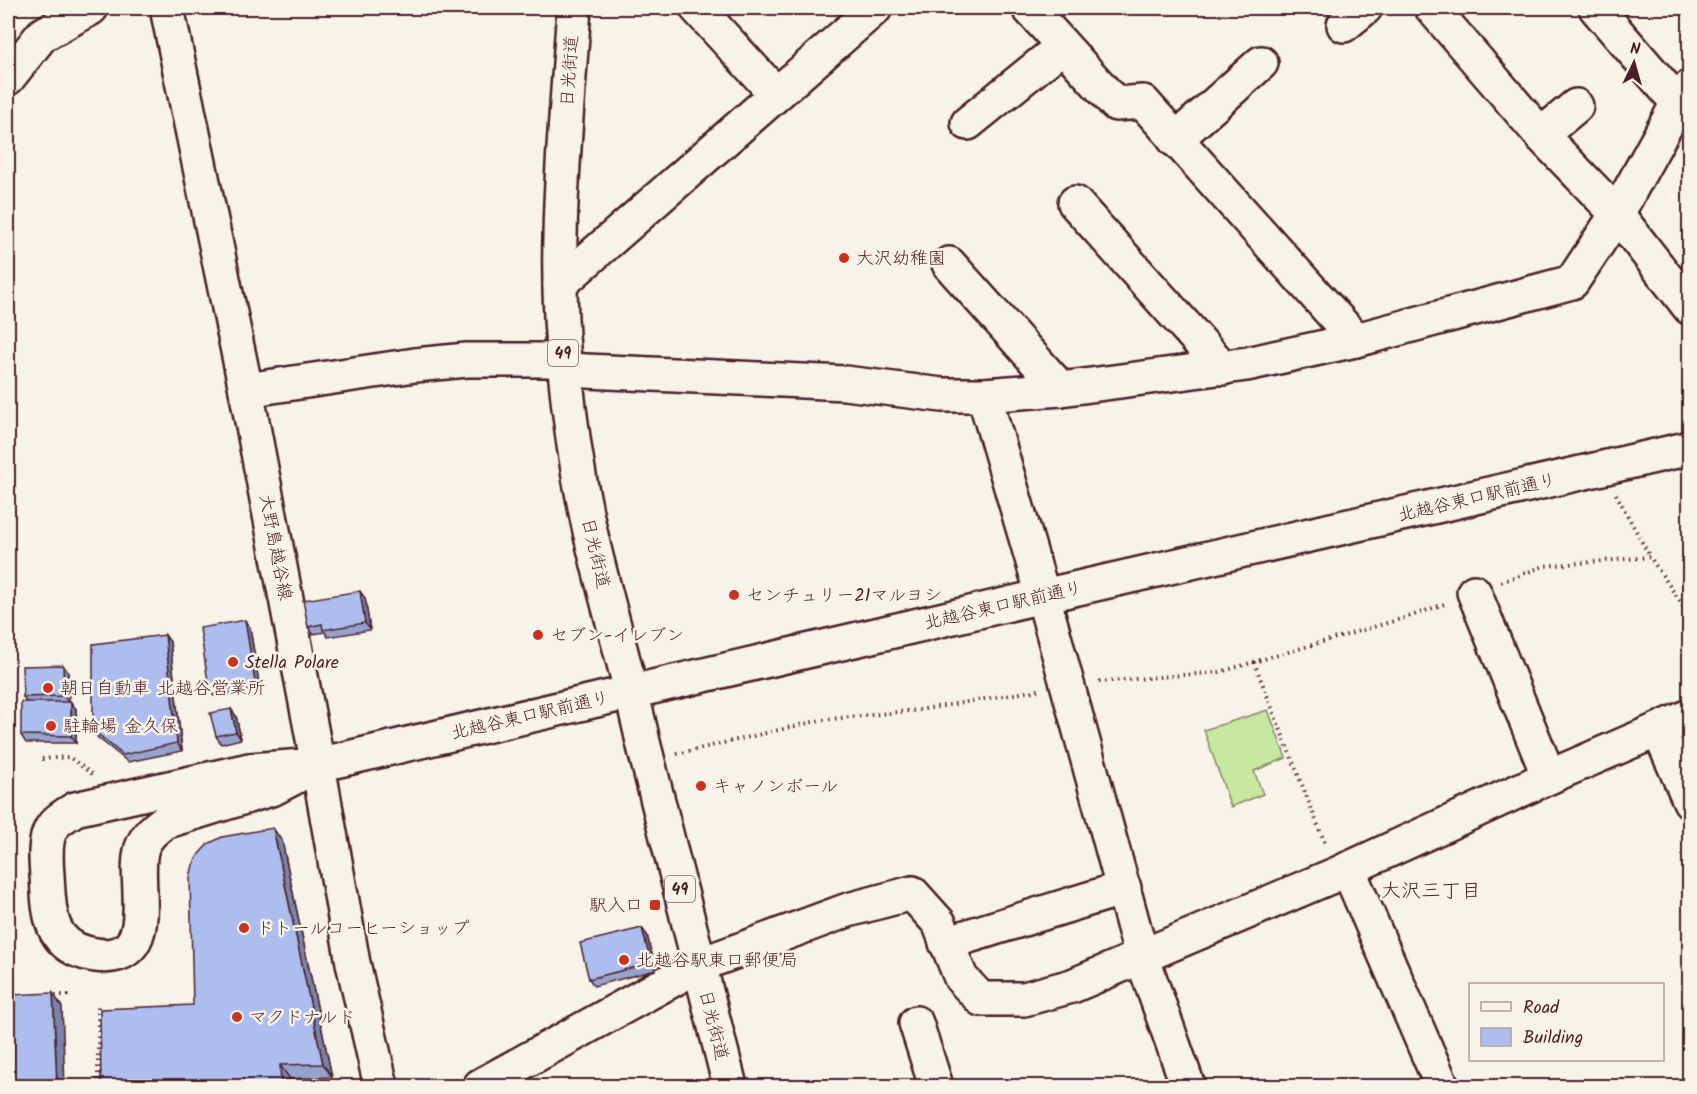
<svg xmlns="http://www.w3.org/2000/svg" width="1697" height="1094" viewBox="0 0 1697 1094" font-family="Kalam,'Klee One',sans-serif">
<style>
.green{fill:#c7e8a1;stroke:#888466;stroke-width:1.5}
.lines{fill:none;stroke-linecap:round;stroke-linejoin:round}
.minor-casing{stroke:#4a1f2b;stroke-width:38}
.major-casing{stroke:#4a1f2b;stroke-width:38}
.path{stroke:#4a1f2b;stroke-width:4;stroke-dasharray:1.5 4.5;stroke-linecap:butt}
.minor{stroke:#f7f3e8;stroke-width:33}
.major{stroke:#f7f3e8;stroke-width:33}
.wall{fill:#95a3cc;stroke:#4a1f2b;stroke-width:1.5}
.shaded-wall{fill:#7984a6;stroke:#4a1f2b;stroke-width:1.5}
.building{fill:#adbded;stroke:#4a1f2b;stroke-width:1.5}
.poi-dot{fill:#c8321e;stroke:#f7f3e8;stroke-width:2}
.labels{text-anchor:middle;stroke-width:5;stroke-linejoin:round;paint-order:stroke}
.shield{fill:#f7f3e8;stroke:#7e5f64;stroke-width:1.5}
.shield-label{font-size:16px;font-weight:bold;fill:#4a1f2b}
.street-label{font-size:18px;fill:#4a1f2b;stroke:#f7f3e8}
.poi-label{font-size:18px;fill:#4a1f2b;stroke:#f7f3e8;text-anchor:start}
.neighbourhood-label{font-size:20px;fill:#4a1f2b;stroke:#f7f3e8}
</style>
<rect width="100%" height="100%" fill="#f7f3e8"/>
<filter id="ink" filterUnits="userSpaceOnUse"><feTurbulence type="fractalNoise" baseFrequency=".0167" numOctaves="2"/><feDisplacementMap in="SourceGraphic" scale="12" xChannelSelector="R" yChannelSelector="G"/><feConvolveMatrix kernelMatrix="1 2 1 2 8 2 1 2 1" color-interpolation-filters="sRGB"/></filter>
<g filter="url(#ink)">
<polygon class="green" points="1268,710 1286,758 1254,771 1263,794 1231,807 1204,730"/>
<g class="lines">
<g class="minor-casing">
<g id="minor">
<polyline points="697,8 776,94"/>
<polyline points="1029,8 1116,104 1143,102 1356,340"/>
<polyline points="1432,8 1541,135 1617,214 1690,308"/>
<polyline points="1596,8 1678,103"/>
<polyline points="1344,25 1365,8"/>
<polyline points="8,78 42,35 91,8"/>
<polyline points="968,123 1063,46"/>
<polyline points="1541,135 1576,106"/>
<polyline points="1175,140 1261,63"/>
<polyline points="1075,203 1223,368"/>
<polyline points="949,264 1061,389"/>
<polyline points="560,284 875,8"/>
<polyline points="565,370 845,383 942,395 984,395 1061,389 1247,364 1356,340 1572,282 1617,214 1678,103 1690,87"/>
<polyline points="246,390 415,365 467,360 564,360"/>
<polyline points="984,395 1043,596 1142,957 1188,1086"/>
<polyline points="1474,592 1549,777"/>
<polyline points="1659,731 1690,801"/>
<path d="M318 765 274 788 164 822C155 829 148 834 143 845 130 874 159 946 113 955 104 957 94 955 86 953 47 943 49 907 47 875 46 861 44 842 51 829 56 820 66 815 75 809L249 770 318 765 1043 596 1690 448"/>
<polyline points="1348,869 1442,1086"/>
<polyline points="946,943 1124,888"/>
<polyline points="916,1023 936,1086"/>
<polyline points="480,1086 699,965 848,910 912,893 939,923 961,978 981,999 1024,999 1072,986 1337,874 1549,777 1690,716"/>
</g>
</g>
<g class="major-casing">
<g id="major">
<polyline points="167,8 246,390 318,765 353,963 381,1086"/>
<path d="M574 8C566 127 552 250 565 370 570 424 578 478 590 531 606 602 628 671 643 742L730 1086"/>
</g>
</g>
<g class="path">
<polyline points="1616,494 1650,557"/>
<polyline points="1501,582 1544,566 1650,557 1690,616"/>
<polyline points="1254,662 1326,846"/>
<polyline points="1099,682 1220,672 1411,616 1447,603"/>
<polyline points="677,754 821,720 919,710 1038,690"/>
<polyline points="42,759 69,757 92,774"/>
<polyline points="49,995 73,995"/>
<polyline points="98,1086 98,1005"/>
</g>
<use href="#minor" class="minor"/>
<use href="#major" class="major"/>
</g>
<g class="wall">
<polygon points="365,598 370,630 328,637 325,632 313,634 308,627"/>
<polygon points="250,628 260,689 214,696 209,689"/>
<polygon points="165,635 170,642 182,751 128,762 98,738 93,730"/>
<polygon points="68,672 69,702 76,709 76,743 26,743 21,735 26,702 23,697"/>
<polygon points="231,709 236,716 241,739 221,744 216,736"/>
<polygon points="282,841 332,1077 290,1079 290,1086 101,1086 193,1005"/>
<polygon points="647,935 656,970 594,986 589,979"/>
</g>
<g class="shaded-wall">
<polygon points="360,591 365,598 370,630 365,623"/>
<polygon points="245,620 250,628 260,689 255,682"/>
<polygon points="165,635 170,642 182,751 177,743"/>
<polygon points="63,665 68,672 69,703 64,696"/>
<polygon points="71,702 76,709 76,743 71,736"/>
<polygon points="231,709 236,716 241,739 236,732"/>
<polygon points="273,828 282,841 332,1077 323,1064"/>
<polygon points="642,928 647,935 656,970 651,963"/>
<polygon points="53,993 62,1007 65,1086 57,1086"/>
<polygon points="280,1065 290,1079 290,1086 281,1086"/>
</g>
<g class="building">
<polygon points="360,591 365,623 323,630 322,624 308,627 303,600"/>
<polygon points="245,620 255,682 209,689 200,628"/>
<polygon points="165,635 177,743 123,755 93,730 93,644"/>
<polygon points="63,665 64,696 23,697 22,666"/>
<polygon points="21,702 71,702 71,736 21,735"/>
<polygon points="231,709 236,732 216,736 210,713"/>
<polygon points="273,828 323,1064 280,1065 281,1086 101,1086 100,1009 193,1005 190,877 193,865 199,854 208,844 222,837"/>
<polygon points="642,928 651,963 589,979 580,943"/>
<polygon points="53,993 57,1086 8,1086 8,995"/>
</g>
</g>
<g class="poi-dot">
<circle cx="844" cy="258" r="6"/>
<circle cx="734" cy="595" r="6"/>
<circle cx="538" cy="635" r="6"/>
<circle cx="233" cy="662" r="6"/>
<circle cx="48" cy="688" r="6"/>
<circle cx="51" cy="726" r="6"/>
<circle cx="701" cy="786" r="6"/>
<rect x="649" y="899" width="12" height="12" rx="3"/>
<circle cx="244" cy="928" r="6"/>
<circle cx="624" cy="960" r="6"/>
<circle cx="237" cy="1017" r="6"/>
</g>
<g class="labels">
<g class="shield">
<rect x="548" y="340" width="30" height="26" rx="4.5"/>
<rect x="665" y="876" width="30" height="26" rx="4.5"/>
</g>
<g class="shield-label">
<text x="563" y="359">49</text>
<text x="680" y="895">49</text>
</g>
<g class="street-label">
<text transform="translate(569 71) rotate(-86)" y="6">日光街道</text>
<text transform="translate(1477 497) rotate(-13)" y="6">北越谷東口駅前通り</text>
<text transform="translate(276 547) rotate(79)" y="6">大野島越谷線</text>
<text transform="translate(596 553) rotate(77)" y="6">日光街道</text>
<text transform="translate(1003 605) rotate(-13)" y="6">北越谷東口駅前通り</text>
<text transform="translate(530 715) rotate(-13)" y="6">北越谷東口駅前通り</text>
<text transform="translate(714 1025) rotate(76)" y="6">日光街道</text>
</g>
<g class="poi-label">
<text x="856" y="264">大沢幼稚園</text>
<text x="746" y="601">センチュリー21マルヨシ</text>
<text x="550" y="641">セブン-イレブン</text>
<text x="245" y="668">Stella Polare</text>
<text x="60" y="694">朝日自動車 北越谷営業所</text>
<text x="63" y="732">駐輪場 金久保</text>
<text x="713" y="792">キャノンボール</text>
<text x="643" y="911" text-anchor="end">駅入口</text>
<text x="256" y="934">ドトールコーヒーショップ</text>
<text x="636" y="966">北越谷駅東口郵便局</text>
<text x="249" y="1023">マクドナルド</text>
</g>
<g class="neighbourhood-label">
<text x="1431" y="897">大沢三丁目</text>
</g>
</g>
<rect width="1697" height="1094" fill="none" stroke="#f7f3e8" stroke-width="30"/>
<rect x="15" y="15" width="1667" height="1064" fill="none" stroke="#4a1f2b" stroke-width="2" filter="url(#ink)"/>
<rect x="1469" y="983" width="195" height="78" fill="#f7f3e8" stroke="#b29e9c" stroke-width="1.5"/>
<rect x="1481" y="1002" width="30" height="9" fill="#f7f3e8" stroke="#b29e9c" stroke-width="1.5"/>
<text x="1523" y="1013" font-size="18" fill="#4a1f2b">Road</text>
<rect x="1481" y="1028" width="30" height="18" fill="#adbded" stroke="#b29e9c" stroke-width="1.5"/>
<text x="1523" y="1043" font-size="18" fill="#4a1f2b">Building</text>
<g transform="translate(1634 63) rotate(5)" stroke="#f7f3e8" stroke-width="4.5" paint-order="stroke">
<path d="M0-4.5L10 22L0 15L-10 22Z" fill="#4a1f2b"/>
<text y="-9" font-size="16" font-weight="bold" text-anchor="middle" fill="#4a1f2b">N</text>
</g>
</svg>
